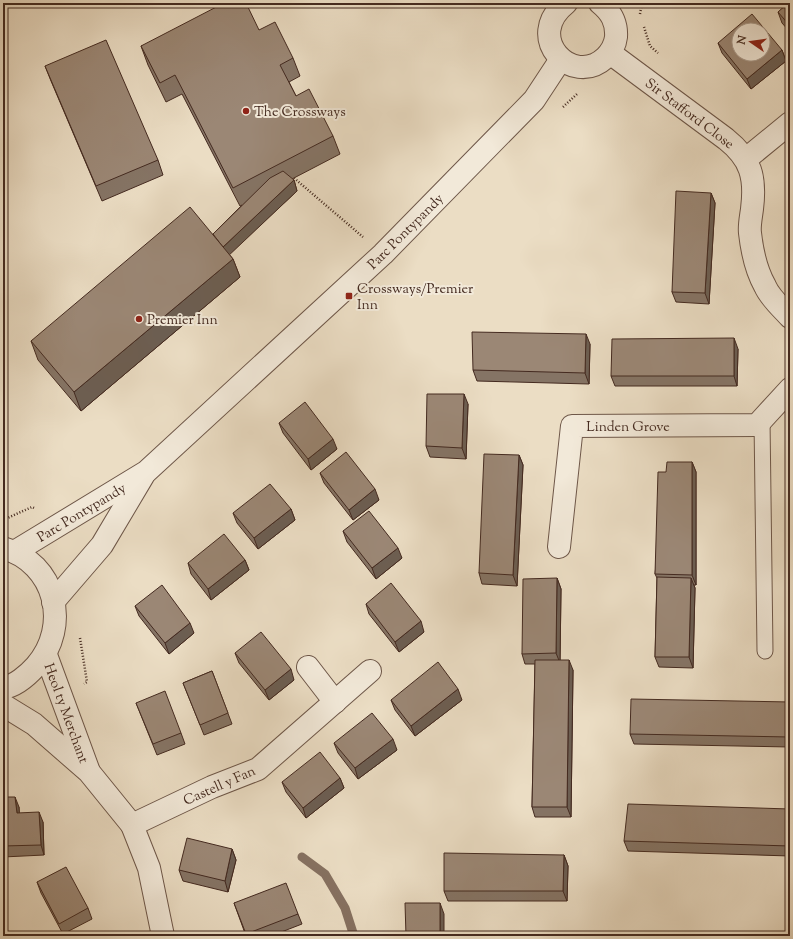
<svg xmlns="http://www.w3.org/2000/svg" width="793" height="939" viewBox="0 0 793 939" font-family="'Sorts Mill Goudy',serif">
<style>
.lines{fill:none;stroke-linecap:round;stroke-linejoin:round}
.stream{stroke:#867161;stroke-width:9}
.service-casing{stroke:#6e5749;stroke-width:17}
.minor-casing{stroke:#6e5749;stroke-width:24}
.path{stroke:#442a20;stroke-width:2.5;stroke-dasharray:1 2;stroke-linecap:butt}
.service{stroke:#f2e9d9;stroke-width:15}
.minor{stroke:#f2e9d9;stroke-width:22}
.wall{fill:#857465;stroke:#442a20}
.shaded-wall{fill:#6c5e52;stroke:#442a20}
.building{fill:#9b8775;stroke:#442a20;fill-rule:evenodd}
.poi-dot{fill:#8f2418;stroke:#f2e9d9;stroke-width:1.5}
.labels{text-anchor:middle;stroke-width:4;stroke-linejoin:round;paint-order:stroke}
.poi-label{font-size:14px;fill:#442a20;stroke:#f2e9d9;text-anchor:start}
.street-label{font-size:14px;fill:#442a20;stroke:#f2e9d9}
</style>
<rect width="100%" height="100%" fill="#ebddc4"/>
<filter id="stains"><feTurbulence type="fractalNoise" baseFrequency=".005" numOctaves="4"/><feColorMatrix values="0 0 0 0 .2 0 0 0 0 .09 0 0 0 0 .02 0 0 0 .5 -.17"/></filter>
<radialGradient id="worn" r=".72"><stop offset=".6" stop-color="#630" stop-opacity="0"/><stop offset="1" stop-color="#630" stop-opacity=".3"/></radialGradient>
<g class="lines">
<polyline class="stream" points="302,857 325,874 345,908 354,936"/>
<g class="service-casing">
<polyline id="service" points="762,420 765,651"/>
</g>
<g class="minor-casing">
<g id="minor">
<path d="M566 3C523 37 572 88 605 58 611 52 615 46 616 37 617 22 611 12 600 3"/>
<path d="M610 53 726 139C751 159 756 177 752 209 751 217 749 226 750 233 752 251 756 270 765 286 770 298 782 308 790 317"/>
<polyline points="746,159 790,123"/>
<polyline points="559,547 572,426 757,425 790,389"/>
<path d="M3 548C56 563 71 626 36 666 28 675 15 686 3 688"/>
<polyline points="16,551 146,472 383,254 534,100 561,59"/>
<polyline points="53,602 102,545 143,476"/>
<polyline points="46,655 88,769"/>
<polyline points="308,667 335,702"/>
<polyline points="3,705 34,724 89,772 132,825 149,868 163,936"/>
<polyline points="132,825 212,787 258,769 370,671"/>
</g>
</g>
<g class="path">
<polyline points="640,14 642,3"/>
<polyline points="644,27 650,46 658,53"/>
<polyline points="563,107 577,94"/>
<polyline points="294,178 363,237"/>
<polyline points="3,520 32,507 34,508"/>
<polyline points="80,638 87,682 84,684"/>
</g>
<use href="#service" class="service"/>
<use href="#minor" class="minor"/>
</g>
<g class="wall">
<polygon points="790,3 790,32 782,23 778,12"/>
<polygon points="259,30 293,58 300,76 289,82 296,96 333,136 340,154 292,179 294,180 297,191 229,254 233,259 240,277 81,411 38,360 31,341 213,234 242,205 240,206 182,94 166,102 148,65 141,46"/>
<polygon points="718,43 782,50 786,61 751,89 722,53"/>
<polygon points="45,66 158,160 163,175 102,201 51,81"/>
<polygon points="711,193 715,203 709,304 676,302 672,292"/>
<polygon points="590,344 589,384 477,381 473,370"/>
<polygon points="738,349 737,386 615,386 611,376"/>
<polygon points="468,404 466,459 430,457 426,446"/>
<polygon points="279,423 337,449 311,470 283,433"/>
<polygon points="519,455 523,465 517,586 482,584 479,573"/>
<polygon points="692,462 696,472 696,585 694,585 695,588 693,668 659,667 655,657 657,578 655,574 666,472"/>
<polygon points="320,473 379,500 353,520 324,483"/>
<polygon points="291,509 295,520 258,549 237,523 233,513"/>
<polygon points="343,531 402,558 376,579 347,542"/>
<polygon points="245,560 249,570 211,600 191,574 188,563"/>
<polygon points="557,578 561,589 560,660 573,670 571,817 535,817 532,807 535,664 525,664 522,654"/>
<polygon points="366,604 424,632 399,652 369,614"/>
<polygon points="135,606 194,633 169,654 139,616"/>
<polygon points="235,653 294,680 269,700 239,663"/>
<polygon points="212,671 232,724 204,735 183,683"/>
<polygon points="391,700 462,700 415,736 395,710"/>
<polygon points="790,702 790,747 634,744 630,734"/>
<polygon points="136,703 181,733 185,744 157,755"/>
<polygon points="334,743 397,750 358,779 338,753"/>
<polygon points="340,778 344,788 306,818 286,792 282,782"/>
<polygon points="3,797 19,807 19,813 43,822 44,855 3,857"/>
<polygon points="790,809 790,856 628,851 624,841"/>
<polygon points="232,849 236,860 228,892 183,881 179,870"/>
<polygon points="564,855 568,866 567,901 448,901 444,891"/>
<polygon points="37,882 88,908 92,919 63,934 41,893"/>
<polygon points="234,903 298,914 302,924 271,936 246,936"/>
</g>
<g class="shaded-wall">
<polygon points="782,50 786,61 751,89 747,79"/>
<polygon points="294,180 297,191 225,259 221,249"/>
<polygon points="711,193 715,203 709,304 705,293"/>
<polygon points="233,259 240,277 81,411 74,392"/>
<polygon points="586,334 590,344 589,384 585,373"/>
<polygon points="734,338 738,349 737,386 734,376"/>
<polygon points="464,394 468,404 466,459 462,448"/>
<polygon points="333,439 337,449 311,470 308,459"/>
<polygon points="519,455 523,465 517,586 513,575"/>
<polygon points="692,462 696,472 696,585 692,575"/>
<polygon points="375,489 379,500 353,520 349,510"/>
<polygon points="291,509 295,520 258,549 254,538"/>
<polygon points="398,548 402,558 376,579 372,568"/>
<polygon points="245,560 249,570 211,600 208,589"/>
<polygon points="557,578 561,589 560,663 556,653"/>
<polygon points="691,578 695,588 693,668 689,657"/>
<polygon points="421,621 424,632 399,652 395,642"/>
<polygon points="190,623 194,633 169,654 165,643"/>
<polygon points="569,660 573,670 571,817 567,807"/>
<polygon points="291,669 294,680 269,700 265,690"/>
<polygon points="458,689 462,700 415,736 411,726"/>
<polygon points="393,739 397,750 358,779 355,768"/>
<polygon points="340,778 344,788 306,818 303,808"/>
<polygon points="15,797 19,807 20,823 17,813"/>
<polygon points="39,812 43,822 44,855 41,845"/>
<polygon points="232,849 236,860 228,892 225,881"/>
<polygon points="564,855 568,866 567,901 563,891"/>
<polygon points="440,903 444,914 444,936 440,936"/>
</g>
<g class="building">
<polygon points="224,3 246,3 259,30 275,22 293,58 280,65 296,96 309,89 333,136 233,188 175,75 160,83 141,46"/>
<polygon points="788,3 790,3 790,26 778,12"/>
<path d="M752 14 782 50 747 79 718 43ZM739 30H763V54H739Z"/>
<polygon points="106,40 158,160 96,186 45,66"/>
<polygon points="283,171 294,180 223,247 213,234 270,178"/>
<polygon points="676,191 711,193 705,293 672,292"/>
<polygon points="190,207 233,259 74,392 31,341"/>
<polygon points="472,332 586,334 585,373 473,370"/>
<polygon points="734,338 734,376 611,376 612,339"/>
<polygon points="427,394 464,394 462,448 426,446"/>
<polygon points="305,402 333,439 308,459 279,423"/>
<polygon points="346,452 375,489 349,510 320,473"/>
<polygon points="484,454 519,455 513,575 479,573"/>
<polygon points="667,462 692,462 692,575 655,574 658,472 666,472"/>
<polygon points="270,484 291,509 254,538 233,513"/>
<polygon points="369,511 398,548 372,568 343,531"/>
<polygon points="224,534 245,560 208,589 188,563"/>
<polygon points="657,577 691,578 689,657 655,657"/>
<polygon points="557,578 556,653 522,654 523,579"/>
<polygon points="391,583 421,621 395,642 366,604"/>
<polygon points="162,585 190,623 165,643 135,606"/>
<polygon points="261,632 291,669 265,690 235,653"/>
<polygon points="535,660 569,660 567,807 532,807"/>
<polygon points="438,662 458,689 411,726 391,700"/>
<polygon points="212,671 228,713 200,725 183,683"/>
<polygon points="165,691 181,733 153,744 136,703"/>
<polygon points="631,699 790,702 790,737 630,734"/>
<polygon points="372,713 393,739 355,768 334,743"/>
<polygon points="320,752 340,778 303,808 282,782"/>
<polygon points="3,797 15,797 17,813 39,812 41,845 3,846"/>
<polygon points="628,804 790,809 790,846 624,841"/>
<polygon points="187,838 232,849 225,881 179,870"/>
<polygon points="444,853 564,855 563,891 444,891"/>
<polygon points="66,867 88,908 59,924 37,882"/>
<polygon points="286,883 298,914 246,934 234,903"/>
<polygon points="405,903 440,903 440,936 406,936"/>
</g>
<g class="poi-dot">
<circle cx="246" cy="111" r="4"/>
<rect x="345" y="292" width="8" height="8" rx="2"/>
<circle cx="139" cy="319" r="4"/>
</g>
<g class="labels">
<g class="poi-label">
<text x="254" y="116">The Crossways</text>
<text x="357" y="293">Crossways/Premier<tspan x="357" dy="16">Inn</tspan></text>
<text x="147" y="324">Premier Inn</text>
</g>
<g class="street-label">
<text transform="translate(690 113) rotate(37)" y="5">Sir Stafford Close</text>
<text transform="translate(405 231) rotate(-45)" y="5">Parc Pontypandy</text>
<text x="628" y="431">Linden Grove</text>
<text transform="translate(81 512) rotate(-31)" y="5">Parc Pontypandy</text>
<text transform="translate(67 713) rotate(70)" y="5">Heol ty Merchant</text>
<text transform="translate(219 785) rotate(-24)" y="5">Castell y Fan</text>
</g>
</g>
<rect width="793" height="939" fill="none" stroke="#ebddc4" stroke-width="16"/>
<rect x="4" y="4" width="785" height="931" fill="none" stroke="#442a20" stroke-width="2"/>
<rect x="8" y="8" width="777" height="923" fill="none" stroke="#442a20"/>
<g transform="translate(751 42) rotate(283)"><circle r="19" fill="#f2e9d9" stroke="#ac9d8f"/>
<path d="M0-3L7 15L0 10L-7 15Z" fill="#8f2418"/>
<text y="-6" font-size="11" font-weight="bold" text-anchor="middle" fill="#442a20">N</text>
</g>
<rect width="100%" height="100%" filter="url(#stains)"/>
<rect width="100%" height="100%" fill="url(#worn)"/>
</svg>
